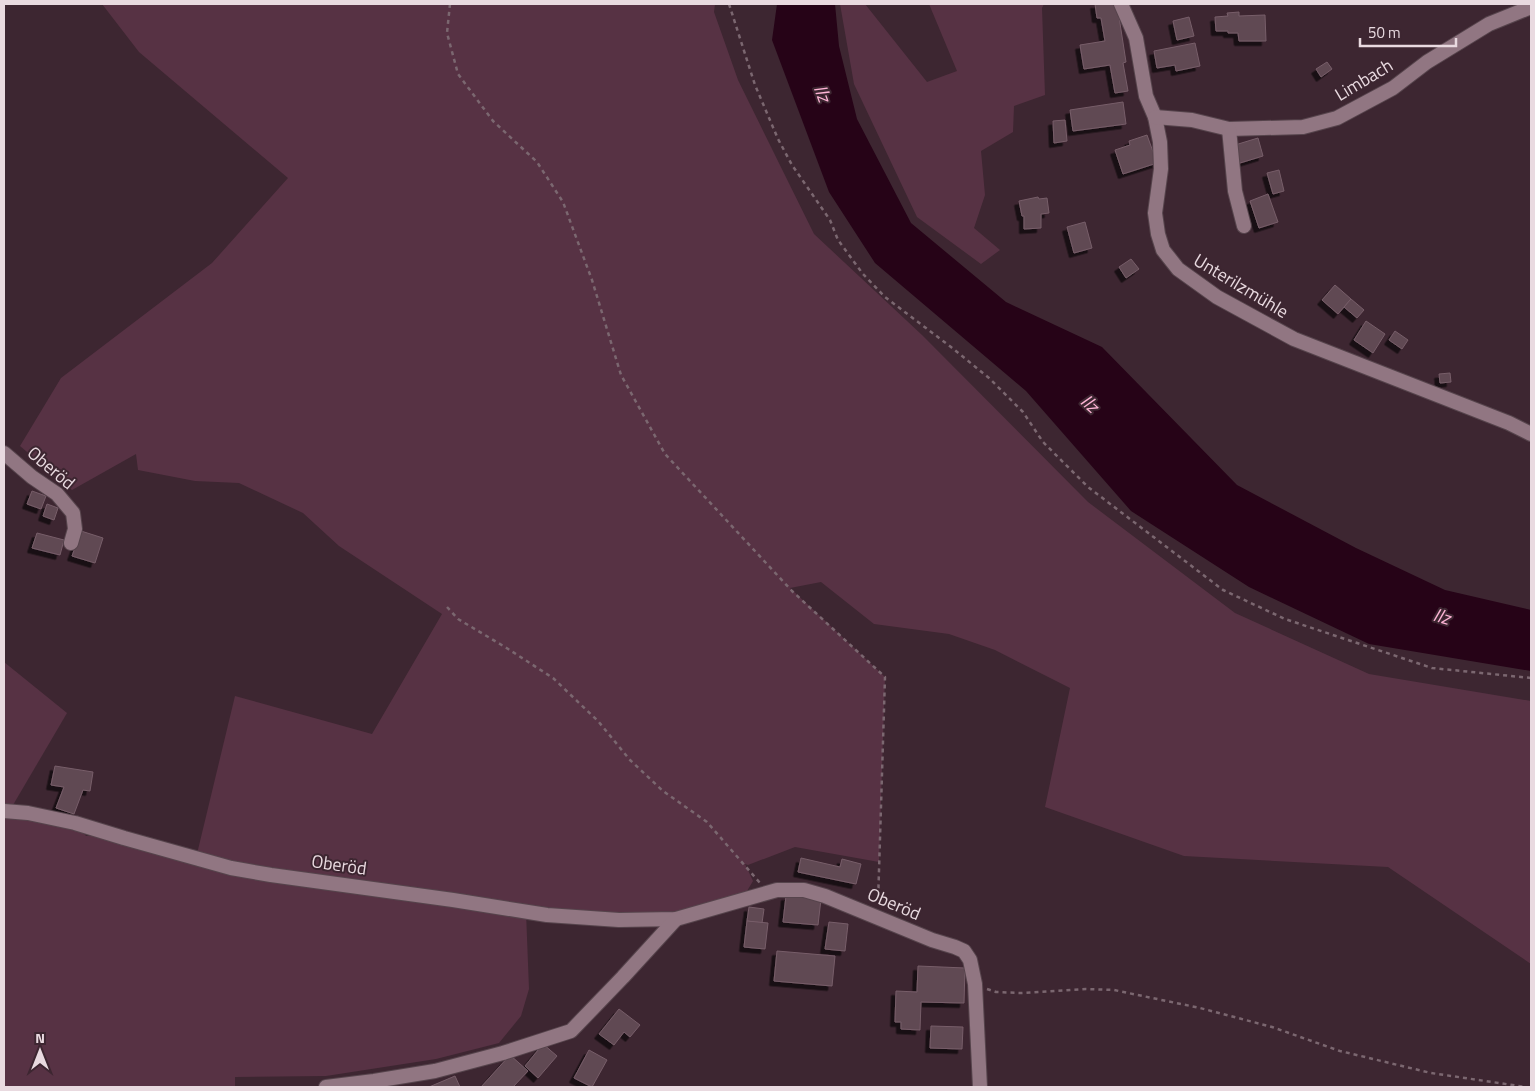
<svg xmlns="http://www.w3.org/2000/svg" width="1535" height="1091" viewBox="0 0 1535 1091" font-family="'Titillium Web',sans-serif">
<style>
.green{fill:#573244}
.water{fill:#260317}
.building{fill:#604853;stroke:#775e69;filter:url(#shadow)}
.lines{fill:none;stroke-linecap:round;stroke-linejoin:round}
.minor-casing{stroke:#56444c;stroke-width:16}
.path{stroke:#7b6770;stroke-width:2.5;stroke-dasharray:4 4;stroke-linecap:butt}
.minor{stroke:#917682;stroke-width:14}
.labels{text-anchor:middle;stroke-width:4;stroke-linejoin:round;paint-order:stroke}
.street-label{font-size:18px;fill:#e9dae0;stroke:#3d2631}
.water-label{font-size:19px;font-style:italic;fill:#feb4d6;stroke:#3d2631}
</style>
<defs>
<filter id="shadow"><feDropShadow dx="-4.5" dy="4.5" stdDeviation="0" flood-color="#0009"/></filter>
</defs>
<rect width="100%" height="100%" fill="#3d2631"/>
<g class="green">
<polygon points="102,4 715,4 714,12 738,80 814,234 922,335 1088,502 1235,613 1369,674 1531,701 1531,964 1388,867 1184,856 1045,807 1070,688 995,650 949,634 874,624 821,582 790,588 885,677 879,862 795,847 748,865 745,864 753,881 747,891 676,919 526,912 529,989 521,1016 499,1043 436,1059 326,1076 235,1077 235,1087 4,1087 4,812 75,823 86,836 114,836 196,858 235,696 372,734 442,614 339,546 303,513 239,483 195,481 138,470 136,454 72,490 20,446 61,378 212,263 288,178 139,52"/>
<polygon points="840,4 865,4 927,82 957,71 929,4 1044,4 1042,8 1045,95 1014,106 1013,132 981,151 985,195 974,228 1000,250 981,264 917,217 854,84"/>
<polygon points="4,662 67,713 13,805 4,805"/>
</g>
<polygon class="water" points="777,4 835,4 839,46 857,119 911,223 1006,302 1102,347 1237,485 1356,548 1445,590 1531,610 1531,671 1369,644 1249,587 1131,511 1026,391 875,263 829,192 772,40"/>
<g class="building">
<polygon points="1095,4 1117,4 1126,62 1123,63 1128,91 1115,93 1110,65 1084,69 1080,45 1105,41 1101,18 1097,18"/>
<polygon points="1239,12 1239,16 1265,15 1266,41 1239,41 1238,33 1228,33 1228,31 1216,31 1215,17 1228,16 1227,13"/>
<polygon points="1189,17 1194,36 1177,40 1173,21"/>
<polygon points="1195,43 1200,66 1176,71 1175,65 1157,68 1154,51"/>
<polygon points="1327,62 1332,69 1321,77 1316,69"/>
<polygon points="1123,102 1126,124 1073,131 1070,110"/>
<polygon points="1065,120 1067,141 1054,143 1053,121"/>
<polygon points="1147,135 1157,163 1123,174 1115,150 1130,145 1129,141"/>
<polygon points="1258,138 1263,156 1240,163 1235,145"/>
<polygon points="1279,170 1284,191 1273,194 1267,173"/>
<polygon points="1268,194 1278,222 1259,228 1250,201"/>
<polygon points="1038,197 1039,199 1047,198 1049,213 1041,214 1041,228 1024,229 1024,216 1022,216 1019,201"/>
<polygon points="1085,222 1092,248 1074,253 1067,227"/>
<polygon points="1131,259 1139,269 1126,278 1119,267"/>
<polygon points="1335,285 1351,299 1338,314 1322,300"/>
<polygon points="1351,299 1364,310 1357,318 1344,307"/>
<polygon points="1366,321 1385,334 1373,353 1354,340"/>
<polygon points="1395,331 1408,340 1402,349 1389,340"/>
<polygon points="1450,373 1451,382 1440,383 1439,374"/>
<polygon points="32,491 46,496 41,509 27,504"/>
<polygon points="47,504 58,508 54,520 43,516"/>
<polygon points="81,531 103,538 95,563 72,556"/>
<polygon points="37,533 64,540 60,555 32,548"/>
<polygon points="55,766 93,772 90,791 83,790 74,814 56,808 64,787 51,785"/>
<polygon points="801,858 840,867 842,859 861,864 856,884 798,872"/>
<polygon points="786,896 821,899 818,925 783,922"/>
<polygon points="749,907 764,909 762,923 747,921"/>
<polygon points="747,921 768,923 765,949 744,947"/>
<polygon points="829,922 848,924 845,951 825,949"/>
<polygon points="777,951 835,956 832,986 774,981"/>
<polygon points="918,966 965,968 964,1003 921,1002 920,1030 901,1029 901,1022 895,1022 896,991 917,992"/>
<polygon points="619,1009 640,1025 630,1037 624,1032 614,1045 599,1034"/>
<polygon points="931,1026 963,1027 962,1049 930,1048"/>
<polygon points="543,1044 557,1056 538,1078 525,1066"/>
<polygon points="589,1050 607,1060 592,1087 574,1078"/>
<polygon points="510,1055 528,1071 513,1087 481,1087"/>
<polygon points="455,1076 460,1087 429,1087"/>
</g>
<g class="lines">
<g class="minor-casing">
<g id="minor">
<polyline points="1121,4 1136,38 1146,96 1155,117 1160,142 1161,169 1155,213 1158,234 1163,250 1178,269 1217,297 1294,339 1509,423 1531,434"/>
<polyline points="1155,117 1192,120 1229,129 1303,127 1337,118 1393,88 1427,62 1489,24 1531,7"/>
<polyline points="1229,129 1235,191 1244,226"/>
<polyline points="4,453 32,477 57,494 73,513 75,529 71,543"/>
<polyline points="4,811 28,813 75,823 124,838 231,868 271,875 453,900 547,915 619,920 676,919 777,890 804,890 825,896 932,940 955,947 964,951 970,960 975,984 980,1087"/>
<polyline points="326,1087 374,1081 435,1071 503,1053 571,1031 623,977 676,919"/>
</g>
</g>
<g class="path">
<polyline points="450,4 447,33 458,74 493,121 537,162 563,202 592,280 621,375 665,454 792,591 885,677 878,903"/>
<polyline points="729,4 755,85 778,139 792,165 830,220 838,240 863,274 885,297 951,347 989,378 1023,412 1043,442 1088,487 1223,590 1285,619 1432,668 1531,678"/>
<polyline points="447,607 458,619 505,647 553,678 598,721 630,760 663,791 707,822 760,883"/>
<polyline points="987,989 996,992 1021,993 1086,989 1114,990 1200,1008 1272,1027 1340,1051 1431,1073 1526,1087"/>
</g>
<use href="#minor" class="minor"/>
</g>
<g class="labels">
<g class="street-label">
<text transform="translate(1364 80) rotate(-31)" y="6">Limbach</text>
<text transform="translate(1241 286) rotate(31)" y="6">Unterilzmühle</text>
<text transform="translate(51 468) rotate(40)" y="6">Oberöd</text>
<text transform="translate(339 865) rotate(8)" y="6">Oberöd</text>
<text transform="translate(894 904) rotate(23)" y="6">Oberöd</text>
</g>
<g class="water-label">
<text transform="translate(823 93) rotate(70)" y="7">Ilz</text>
<text transform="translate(1090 403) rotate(42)" y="7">Ilz</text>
<text transform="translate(1442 616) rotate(17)" y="7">Ilz</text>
</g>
</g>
<rect width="1535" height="1091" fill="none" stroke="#e9dae0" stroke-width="10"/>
<g transform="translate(40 1051)" stroke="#3d2631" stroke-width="4" paint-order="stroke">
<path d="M0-4L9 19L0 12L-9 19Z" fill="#e9dae0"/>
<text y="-8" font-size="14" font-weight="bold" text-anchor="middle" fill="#e9dae0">N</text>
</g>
<path d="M1360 38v8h96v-8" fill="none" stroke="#e9dae0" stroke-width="2.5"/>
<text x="1368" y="38" font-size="15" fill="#e9dae0" stroke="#3d2631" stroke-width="4" paint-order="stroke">50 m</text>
</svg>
